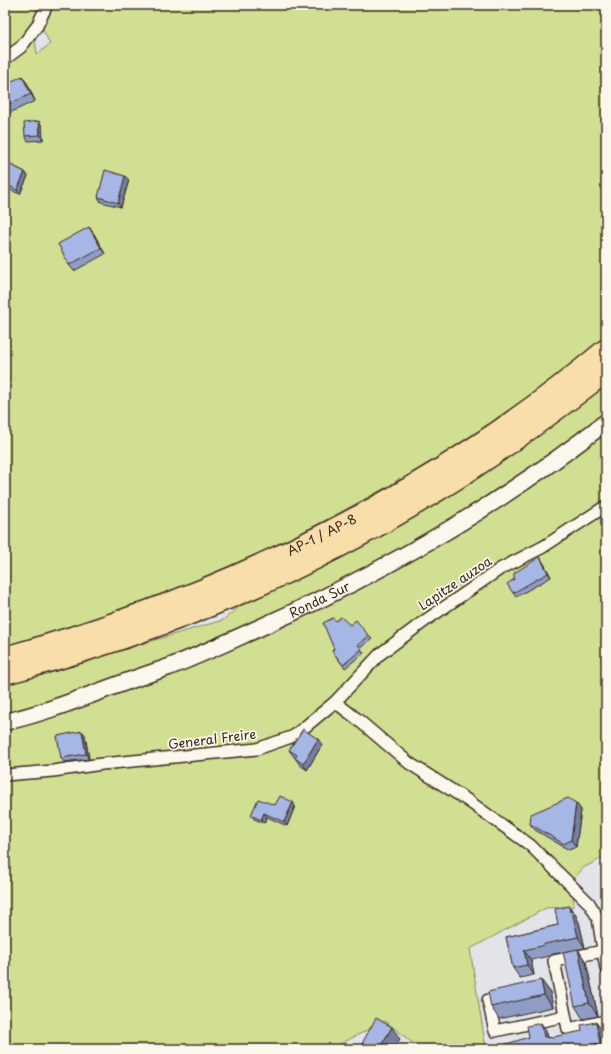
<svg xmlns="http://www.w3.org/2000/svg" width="611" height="1054" viewBox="0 0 611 1054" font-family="'Playpen Sans',sans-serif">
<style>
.green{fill:#d1df92;stroke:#868458}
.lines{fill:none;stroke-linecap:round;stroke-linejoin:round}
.street-casing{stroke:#3b2a1e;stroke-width:14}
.secondary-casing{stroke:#3b2a1e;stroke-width:19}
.highway-casing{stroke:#3b2a1e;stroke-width:23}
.street{stroke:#fbf7ec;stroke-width:11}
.secondary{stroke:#fbf7ec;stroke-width:16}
.highway{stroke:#f8deab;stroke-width:20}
.wall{fill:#8f9dc5;stroke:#3b2a1e}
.shaded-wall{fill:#747fa0;stroke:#3b2a1e}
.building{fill:#a6b6e5;stroke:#3b2a1e}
.labels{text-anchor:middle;stroke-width:3.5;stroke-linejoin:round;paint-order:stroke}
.street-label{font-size:13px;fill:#3b2a1e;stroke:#fbf7ec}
</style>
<rect width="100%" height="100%" fill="#e2e4ea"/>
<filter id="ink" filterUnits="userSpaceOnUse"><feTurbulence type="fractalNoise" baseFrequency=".025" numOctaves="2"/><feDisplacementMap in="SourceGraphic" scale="8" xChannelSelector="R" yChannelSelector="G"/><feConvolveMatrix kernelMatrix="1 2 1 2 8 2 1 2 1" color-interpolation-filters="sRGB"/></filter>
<g filter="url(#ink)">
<g class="green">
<polygon points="5,5 47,5 26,36 5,55"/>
<polygon points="51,5 606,5 606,856 583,868 572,881 574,906 546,908 470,949 486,1049 420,1049 385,1021 340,1044 337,1049 5,1049 5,684 223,620 400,478 391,485 283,543 181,587 53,635 5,647 5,62 35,39 37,54 50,44 41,26"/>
</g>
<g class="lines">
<g class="street-casing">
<g id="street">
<polyline points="5,59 21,47 37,26 47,5"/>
<polyline points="335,702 380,654 426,620 500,569 543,547 606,506"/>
<polyline points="5,775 53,771 102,764 257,749 294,736 335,702 356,718 409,763 467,800 530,845 589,903 598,918 606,969"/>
<polyline points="603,951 554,961 568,1029 606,1021"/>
<polyline points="488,1000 495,1031 565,1016"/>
</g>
</g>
<g class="secondary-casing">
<g id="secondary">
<path id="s1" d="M5 722C49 712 91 694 134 679 145 675 157 671 169 667 200 655 230 641 259 628 382 573 500 505 606 422"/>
</g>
</g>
<g class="highway-casing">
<g id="highway">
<path id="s2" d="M5 657C223 596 432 495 606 349"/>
<path d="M5 674C58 660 110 644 161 625 258 590 352 544 439 490 498 454 552 414 606 372"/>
</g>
</g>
<use href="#street" class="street"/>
<use href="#secondary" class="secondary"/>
<use href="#highway" class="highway"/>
</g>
<g class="wall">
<polygon points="27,83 35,101 5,115 5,85"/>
<polygon points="39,121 42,126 43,140 28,141 25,136"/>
<polygon points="5,162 25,172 28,176 20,194 5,188"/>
<polygon points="129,180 121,207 101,202 98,197"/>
<polygon points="89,227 94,234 105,254 74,271 69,265"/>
<polygon points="543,562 551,577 516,597 513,593"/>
<polygon points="336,621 350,625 369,636 372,639 360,648 364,653 345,668 332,651 334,649"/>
<polygon points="82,731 85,735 89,759 64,762 61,758"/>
<polygon points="322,745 307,770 300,765 295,758 296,758 294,757 289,750"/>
<polygon points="576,803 581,810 576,847 569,850 535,830 530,824"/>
<polygon points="275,805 295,806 287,826 267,817 264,823 254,819 251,815"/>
<polygon points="569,906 577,917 577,919 579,922 585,948 553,954 549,956 531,960 534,975 520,978 513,968 506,937 558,925"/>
<polygon points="586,962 598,1016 583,1019 575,1006"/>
<polygon points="541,980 550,992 553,1007 499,1019 491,1007"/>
<polygon points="601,1029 605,1049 504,1049 529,1037 546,1030 548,1037 549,1038"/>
</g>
<g class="shaded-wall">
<polygon points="22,76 27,83 35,101 31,94"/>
<polygon points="39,121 42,126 43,140 40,135"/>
<polygon points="25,172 28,176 20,194 17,190"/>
<polygon points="125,176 129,180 121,207 118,203"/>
<polygon points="89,227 94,234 105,254 101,248"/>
<polygon points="540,557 543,562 551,577 548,573"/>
<polygon points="82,731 85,735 89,759 86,754"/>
<polygon points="318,739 322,745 307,770 303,764"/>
<polygon points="293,802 295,806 287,826 284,822"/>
<polygon points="576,803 581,810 576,847 571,840"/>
<polygon points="264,813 267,817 264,823 261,820"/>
<polygon points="569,906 577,917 577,919 579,922 585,948 578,937"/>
<polygon points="578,949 586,962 598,1016 589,1003"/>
<polygon points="524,950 531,960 534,975 527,965"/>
<polygon points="541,980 550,992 553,1007 544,995"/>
<polygon points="596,1022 601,1029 605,1049 600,1043"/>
<polygon points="541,1023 546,1030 548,1037 553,1044 544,1037"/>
<polygon points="392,1027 400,1039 394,1049 379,1049"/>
</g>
<g class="building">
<polygon points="22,76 31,94 5,106 5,85"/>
<polygon points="39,121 40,135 25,136 24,123"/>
<polygon points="5,162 25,172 17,190 5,184"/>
<polygon points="105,170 125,176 118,203 98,197"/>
<polygon points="89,227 101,248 69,265 58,244"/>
<polygon points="540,557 548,573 513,593 507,584 514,579 514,573"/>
<polygon points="341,617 350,625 356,620 369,636 358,645 362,649 343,665 332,651 334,649 323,623 333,618 336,621"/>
<polygon points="303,729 318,739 303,764 295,758 297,755 289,750"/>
<polygon points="82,731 86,754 61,758 57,736"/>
<polygon points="280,796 293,802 284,822 264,813 261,820 251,815 258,799 275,805"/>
<polygon points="568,798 576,803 571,840 564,844 530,824 531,814"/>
<polygon points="569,906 570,912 572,911 578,937 545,944 542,946 524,950 527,965 513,968 506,937 558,925 555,909"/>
<polygon points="578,949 589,1003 575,1006 563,952"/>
<polygon points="541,980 544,995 491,1007 488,992"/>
<polygon points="376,1018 392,1027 379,1049 359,1049"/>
<polygon points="596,1022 600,1043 571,1049 504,1049 503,1045 529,1037 527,1026 541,1023 544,1037 548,1037 548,1038 582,1031 581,1025"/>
<polygon points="346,1043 356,1049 342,1049"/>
</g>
</g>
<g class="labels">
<g class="street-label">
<text dy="5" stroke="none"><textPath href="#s2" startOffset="340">AP-1 / AP-8</textPath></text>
<text transform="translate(455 583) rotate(-34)" y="5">Lapitze auzoa</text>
<text dy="5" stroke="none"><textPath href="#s1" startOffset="338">Ronda Sur</textPath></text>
<text transform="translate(212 739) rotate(-7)" y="5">General Freire</text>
</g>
</g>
<rect width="611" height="1054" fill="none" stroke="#fbf7ec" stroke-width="20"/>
<rect x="10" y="10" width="591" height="1034" fill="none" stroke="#3b2a1e" stroke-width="1.5" filter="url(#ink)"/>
</svg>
